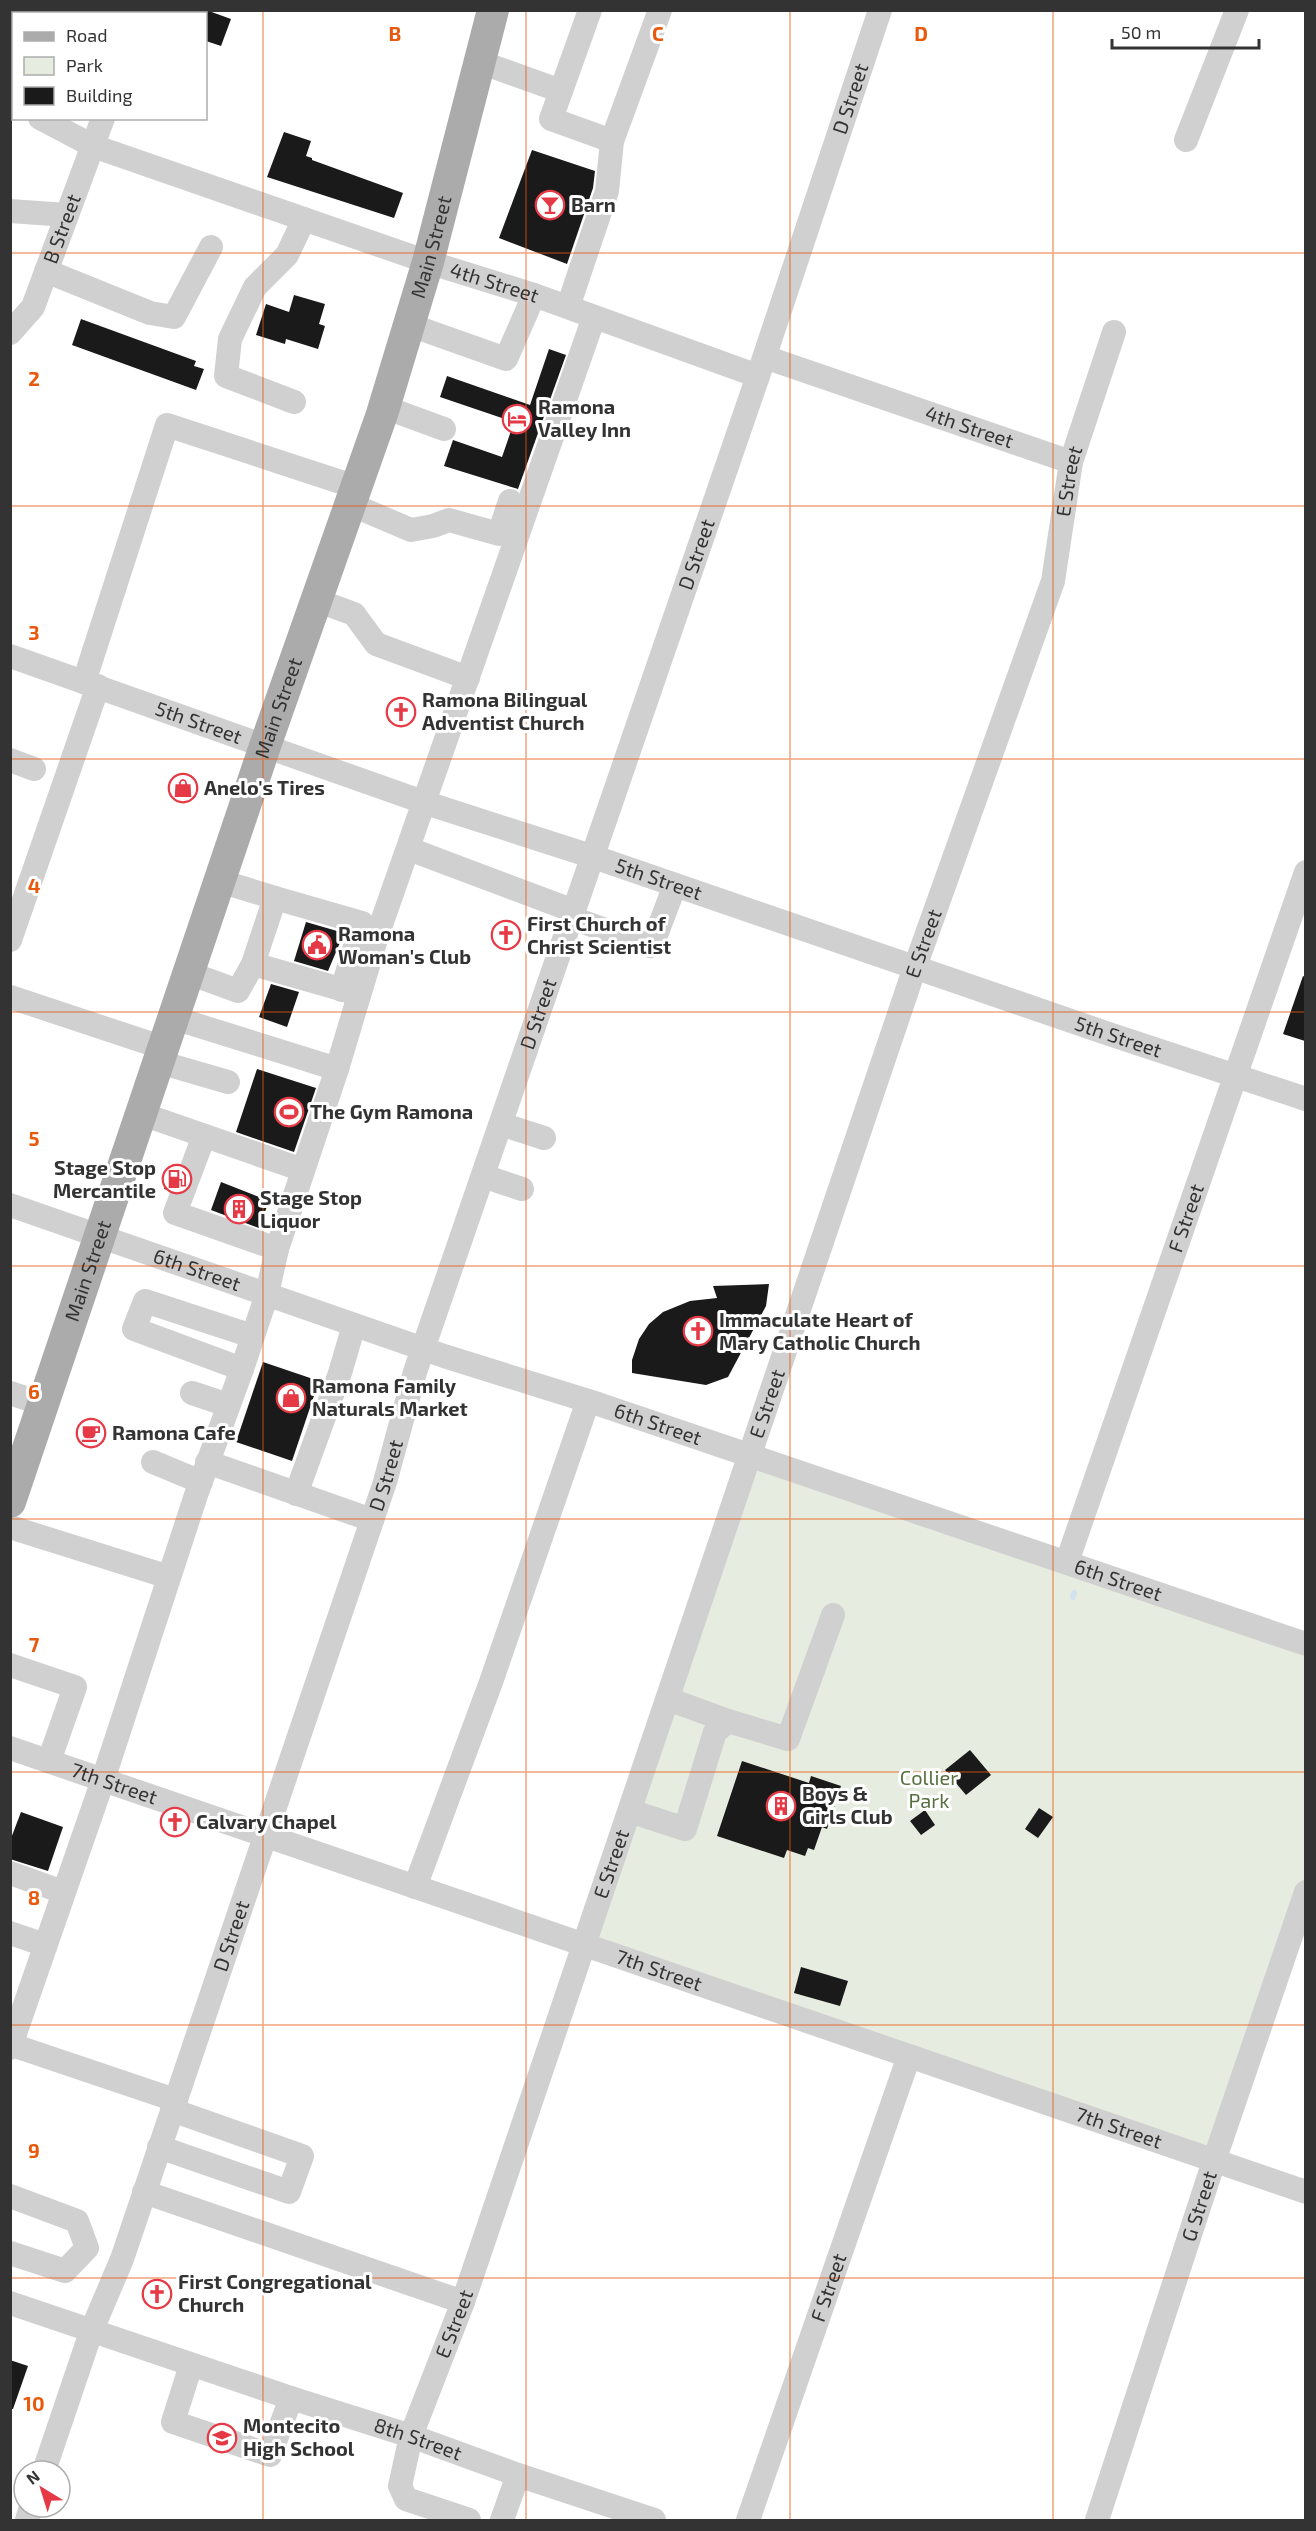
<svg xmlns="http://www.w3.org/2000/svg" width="1316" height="2531" viewBox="0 0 1316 2531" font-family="'Exo 2',sans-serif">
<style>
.green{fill:#e6ecdf}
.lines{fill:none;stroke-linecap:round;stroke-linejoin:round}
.stream{stroke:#cfe2ee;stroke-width:6}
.building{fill:#1a1a1a}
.minor{stroke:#d0d0d0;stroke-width:24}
.major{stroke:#ababab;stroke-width:32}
.grid{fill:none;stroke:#e8590c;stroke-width:1.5;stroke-opacity:0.55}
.labels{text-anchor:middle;stroke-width:6;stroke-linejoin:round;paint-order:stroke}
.street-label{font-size:20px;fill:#333;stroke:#fff}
.poi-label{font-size:20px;font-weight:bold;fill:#333;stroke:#fff;text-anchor:start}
.park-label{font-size:20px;fill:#56703f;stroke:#fff}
.grid-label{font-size:20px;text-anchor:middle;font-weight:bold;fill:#e8590c;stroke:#fff;stroke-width:6;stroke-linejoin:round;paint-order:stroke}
</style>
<rect width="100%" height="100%" fill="#fff"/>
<polygon class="green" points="751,1456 1305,1645 1305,1897 1215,2161 585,1945"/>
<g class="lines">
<polyline class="stream" points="1073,1597 1074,1593"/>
</g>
<g class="building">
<polygon points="206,10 231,19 221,46 206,41"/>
<polygon points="284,132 311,141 306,156 312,158 312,160 403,193 394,218 267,177"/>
<polygon points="532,150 595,171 593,188 567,264 499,238"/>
<polygon points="294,295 325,304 319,324 325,326 318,349 286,339 285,344 256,335 266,304 289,312"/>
<polygon points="81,319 196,361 194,366 204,369 196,390 72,345"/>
<polygon points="549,349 566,355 518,489 444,466 453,440 502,457 514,422 440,397 447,376 530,405"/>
<polygon points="306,922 344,933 328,971 294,961"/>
<polygon points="1303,976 1305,977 1305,1041 1283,1034"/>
<polygon points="271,984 299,992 287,1027 259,1017"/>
<polygon points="257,1069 316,1088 294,1152 236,1132"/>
<polygon points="173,1164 177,1166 168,1190 164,1189"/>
<polygon points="221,1182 269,1201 259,1228 211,1210"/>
<polygon points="769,1284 766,1306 728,1377 706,1385 632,1373 632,1360 639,1339 649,1324 663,1312 690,1301 717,1298 713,1286"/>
<polygon points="263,1362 319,1381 292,1461 236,1442"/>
<polygon points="970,1750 991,1775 966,1795 945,1770"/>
<polygon points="742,1761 809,1783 811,1776 841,1786 827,1829 822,1827 814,1850 808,1848 805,1856 787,1850 784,1858 717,1836"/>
<polygon points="1039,1808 1053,1817 1038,1838 1025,1829"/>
<polygon points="925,1810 935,1825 921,1835 910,1821"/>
<polygon points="21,1812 63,1827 48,1871 10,1859 10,1841"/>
<polygon points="801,1967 848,1981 840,2006 794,1993"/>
<polygon points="10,2360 28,2366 13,2409 10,2409"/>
</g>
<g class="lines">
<g class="minor">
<polyline points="590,10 551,119 612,141 660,10"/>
<polyline points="140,14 141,10"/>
<polyline points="480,62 561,91"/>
<polyline points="10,103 14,105"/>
<path id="s1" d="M40 118 93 146 428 262 534 295 758 376"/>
<polyline points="1186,140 1237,10"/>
<polyline points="10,211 67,215"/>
<polyline points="46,271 150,313 174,317 211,247"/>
<polyline points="568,307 607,191 612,141"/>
<polyline points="410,325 506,359 534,295"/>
<path id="s2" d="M10 333 33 307 103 118"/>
<path id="s3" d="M765 357 1071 462"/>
<polyline points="294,402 226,376 230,339 255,287 287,255 304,219"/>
<polyline points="384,407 444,429"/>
<polyline points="350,504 411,530 433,526 449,520 499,534 510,501"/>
<polyline points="316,600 354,614 376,644 468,678"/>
<path id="s4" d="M10 656 426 803 594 857 1106 1033 1306 1099"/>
<polyline points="84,682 167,425 356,487"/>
<polyline points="10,760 34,769"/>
<polyline points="409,849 574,911"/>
<polyline points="275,898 362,923 342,990"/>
<polyline points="572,918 650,946 653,943 675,885"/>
<polyline points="10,940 98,686"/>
<polyline points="253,964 358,994"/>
<polyline points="189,973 238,991 253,964 275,898 220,881"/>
<polyline points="10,997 164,1048"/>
<polyline points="174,1018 337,1069"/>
<polyline points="159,1062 228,1082"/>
<polyline points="142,1114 303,1170"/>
<polyline points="501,1124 544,1138"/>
<polyline points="204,1136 175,1213 277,1249"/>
<polyline points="483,1176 522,1189"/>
<path id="s5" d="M10 1205 444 1356 598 1404 1306 1644"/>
<polyline points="242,1369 134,1329 145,1301 252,1336"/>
<polyline points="10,1393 43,1404"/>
<polyline points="192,1393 228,1405"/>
<polyline points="153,1462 201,1482"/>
<polyline points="207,1462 372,1520"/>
<polyline points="296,1494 340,1373 354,1325"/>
<polyline points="10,1527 169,1577"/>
<path id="s6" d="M1067 1562 1306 872"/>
<polyline points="10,1665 75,1687 49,1761"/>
<polyline points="668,1699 728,1721 788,1739 833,1615"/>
<path id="s7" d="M10 1748 1306 2192"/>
<polyline points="630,1811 685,1829 715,1732 728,1721"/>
<polyline points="10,1873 63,1892"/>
<polyline points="415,1887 491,1682 588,1401"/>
<polyline points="10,1933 45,1945"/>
<polyline points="12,2045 175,2100"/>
<polyline points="10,2048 103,1780 196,1495 242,1369 267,1294 277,1249 337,1069 376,939 594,317"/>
<polyline points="159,2147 289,2192 302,2156 172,2110"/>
<polyline points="144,2192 463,2302"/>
<polyline points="10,2196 77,2221 87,2248 65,2271 10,2253"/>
<path id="s8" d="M10 2303 291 2398 411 2436 518 2475 654 2520"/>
<polyline points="191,2365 173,2422 270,2455 291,2398"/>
<path id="s9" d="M44 2471 91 2332 122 2259 385 1482 415 1372 758 376 880 10"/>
<polyline points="27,2520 31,2507"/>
<path id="s10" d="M469 2520 406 2499 400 2486 411 2436 463 2302 915 967 1053 581 1071 462 1114 332"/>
<polyline points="502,2520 518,2475"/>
<path id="s11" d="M748 2520 909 2056"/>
<path id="s12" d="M1097 2520 1214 2161 1306 1892"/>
</g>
<path class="major" id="s13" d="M10 1502 265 746 382 414 428 262 493 10"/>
</g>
<path class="grid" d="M263 10V2520M526 10V2520M790 10V2520M1053 10V2520M10 253H1306M10 506H1306M10 759H1306M10 1012H1306M10 1266H1306M10 1519H1306M10 1772H1306M10 2025H1306M10 2278H1306"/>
<defs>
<g id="bar-ring" transform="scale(1.5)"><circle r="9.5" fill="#fff" stroke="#e63946" stroke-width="1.5"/><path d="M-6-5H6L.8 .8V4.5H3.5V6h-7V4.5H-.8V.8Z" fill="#e63946"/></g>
<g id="hotel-ring" transform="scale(1.5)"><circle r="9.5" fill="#fff" stroke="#e63946" stroke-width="1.5"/><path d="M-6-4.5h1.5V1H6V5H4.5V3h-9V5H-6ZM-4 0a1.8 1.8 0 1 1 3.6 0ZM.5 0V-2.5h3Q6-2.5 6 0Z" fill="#e63946"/></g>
<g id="church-ring" transform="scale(1.5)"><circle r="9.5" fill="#fff" stroke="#e63946" stroke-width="1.5"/><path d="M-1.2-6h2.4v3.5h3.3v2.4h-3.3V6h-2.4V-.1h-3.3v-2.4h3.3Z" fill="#e63946"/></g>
<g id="shop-ring" transform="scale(1.5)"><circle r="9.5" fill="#fff" stroke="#e63946" stroke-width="1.5"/><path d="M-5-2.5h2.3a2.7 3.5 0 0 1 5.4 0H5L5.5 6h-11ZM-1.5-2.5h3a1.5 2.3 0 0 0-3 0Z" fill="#e63946"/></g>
<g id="civic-ring" transform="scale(1.5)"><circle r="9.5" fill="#fff" stroke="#e63946" stroke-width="1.5"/><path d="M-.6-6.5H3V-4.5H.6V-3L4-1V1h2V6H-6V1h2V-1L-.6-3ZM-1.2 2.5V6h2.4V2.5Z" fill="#e63946"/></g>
<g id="stadium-ring" transform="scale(1.5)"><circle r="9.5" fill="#fff" stroke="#e63946" stroke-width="1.5"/><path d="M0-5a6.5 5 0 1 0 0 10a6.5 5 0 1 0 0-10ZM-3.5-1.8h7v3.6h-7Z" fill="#e63946"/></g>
<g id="fuel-ring" transform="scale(1.5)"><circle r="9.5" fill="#fff" stroke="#e63946" stroke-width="1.5"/><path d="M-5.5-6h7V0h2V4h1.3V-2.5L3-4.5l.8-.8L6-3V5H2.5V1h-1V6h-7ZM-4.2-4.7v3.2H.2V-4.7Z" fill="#e63946"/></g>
<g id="building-ring" transform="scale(1.5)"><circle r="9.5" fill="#fff" stroke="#e63946" stroke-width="1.5"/><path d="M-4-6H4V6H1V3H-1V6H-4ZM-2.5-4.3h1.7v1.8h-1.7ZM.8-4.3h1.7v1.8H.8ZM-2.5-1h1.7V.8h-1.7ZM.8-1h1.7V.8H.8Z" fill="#e63946"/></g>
<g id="cafe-ring" transform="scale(1.5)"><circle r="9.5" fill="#fff" stroke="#e63946" stroke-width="1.5"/><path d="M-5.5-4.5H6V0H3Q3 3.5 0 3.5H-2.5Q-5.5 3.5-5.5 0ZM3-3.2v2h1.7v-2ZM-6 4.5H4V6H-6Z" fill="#e63946"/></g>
<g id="school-ring" transform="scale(1.5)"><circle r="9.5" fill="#fff" stroke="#e63946" stroke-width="1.5"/><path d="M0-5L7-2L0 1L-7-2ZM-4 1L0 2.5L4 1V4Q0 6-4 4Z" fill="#e63946"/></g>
</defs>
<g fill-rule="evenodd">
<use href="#bar-ring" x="550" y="205"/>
<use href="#hotel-ring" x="517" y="419"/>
<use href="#church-ring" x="401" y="712"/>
<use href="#shop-ring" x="183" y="788"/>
<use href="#church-ring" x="506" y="935"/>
<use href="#civic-ring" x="317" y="945"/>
<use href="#stadium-ring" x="289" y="1112"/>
<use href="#fuel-ring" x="177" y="1179"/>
<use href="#building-ring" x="239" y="1209"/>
<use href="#church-ring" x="698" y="1331"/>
<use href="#shop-ring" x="291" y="1398"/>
<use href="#cafe-ring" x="91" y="1433"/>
<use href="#building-ring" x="781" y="1806"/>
<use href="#church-ring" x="175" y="1822"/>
<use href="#church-ring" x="157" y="2294"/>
<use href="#school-ring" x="222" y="2438"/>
</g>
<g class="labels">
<g class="street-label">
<text dy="7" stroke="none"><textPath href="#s9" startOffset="2506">D Street</textPath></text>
<text dy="7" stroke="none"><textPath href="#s2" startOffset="118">B Street</textPath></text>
<text dy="7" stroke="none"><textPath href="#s13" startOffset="1324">Main Street</textPath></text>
<text dy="7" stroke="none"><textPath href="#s1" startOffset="484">4th Street</textPath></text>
<text dy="7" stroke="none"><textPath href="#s3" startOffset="216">4th Street</textPath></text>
<text dy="7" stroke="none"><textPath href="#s10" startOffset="2196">E Street</textPath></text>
<text dy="7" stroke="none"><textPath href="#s9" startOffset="2025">D Street</textPath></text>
<text dy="7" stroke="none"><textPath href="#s13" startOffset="838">Main Street</textPath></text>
<text dy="7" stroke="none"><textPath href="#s4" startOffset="200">5th Street</textPath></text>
<text dy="7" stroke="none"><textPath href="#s4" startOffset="686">5th Street</textPath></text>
<text dy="7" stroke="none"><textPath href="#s10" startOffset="1710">E Street</textPath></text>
<text dy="7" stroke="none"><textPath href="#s9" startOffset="1539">D Street</textPath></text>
<text dy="7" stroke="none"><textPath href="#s4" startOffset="1172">5th Street</textPath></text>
<text dy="7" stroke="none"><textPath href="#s6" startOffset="364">F Street</textPath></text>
<text dy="7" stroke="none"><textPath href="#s5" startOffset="198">6th Street</textPath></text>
<text dy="7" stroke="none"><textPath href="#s13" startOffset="244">Main Street</textPath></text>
<text dy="7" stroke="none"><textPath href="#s10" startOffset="1224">E Street</textPath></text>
<text dy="7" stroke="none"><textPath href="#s5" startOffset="684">6th Street</textPath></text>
<text dy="7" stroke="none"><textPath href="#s9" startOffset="1053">D Street</textPath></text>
<text dy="7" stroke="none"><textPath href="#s5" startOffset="1170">6th Street</textPath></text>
<text dy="7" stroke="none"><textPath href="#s7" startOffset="110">7th Street</textPath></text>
<text dy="7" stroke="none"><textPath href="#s10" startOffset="738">E Street</textPath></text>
<text dy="7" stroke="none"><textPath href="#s9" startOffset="567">D Street</textPath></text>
<text dy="7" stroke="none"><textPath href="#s7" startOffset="686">7th Street</textPath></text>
<text dy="7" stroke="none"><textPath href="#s7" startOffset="1172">7th Street</textPath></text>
<text dy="7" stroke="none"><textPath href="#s12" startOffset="330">G Street</textPath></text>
<text dy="7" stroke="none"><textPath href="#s11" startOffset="246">F Street</textPath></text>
<text dy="7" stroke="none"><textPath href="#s10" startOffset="252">E Street</textPath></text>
<text dy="7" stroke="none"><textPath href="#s8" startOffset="430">8th Street</textPath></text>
</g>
<g class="poi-label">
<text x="571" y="212">Barn</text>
<text x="538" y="414">Ramona<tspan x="538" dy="23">Valley Inn</tspan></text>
<text x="422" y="707">Ramona Bilingual<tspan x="422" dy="23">Adventist Church</tspan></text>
<text x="204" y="795">Anelo's Tires</text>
<text x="527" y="931">First Church of<tspan x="527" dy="23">Christ Scientist</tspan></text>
<text x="338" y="941">Ramona<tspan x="338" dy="23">Woman's Club</tspan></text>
<text x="310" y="1119">The Gym Ramona</text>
<text x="156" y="1175" text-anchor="end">Stage Stop<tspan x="156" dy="23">Mercantile</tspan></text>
<text x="260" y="1205">Stage Stop<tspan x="260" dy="23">Liquor</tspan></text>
<text x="719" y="1327">Immaculate Heart of<tspan x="719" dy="23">Mary Catholic Church</tspan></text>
<text x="312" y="1393">Ramona Family<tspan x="312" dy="23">Naturals Market</tspan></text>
<text x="112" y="1440">Ramona Cafe</text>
<text x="802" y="1801">Boys &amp;<tspan x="802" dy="23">Girls Club</tspan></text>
<text x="196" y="1829">Calvary Chapel</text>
<text x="178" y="2289">First Congregational<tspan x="178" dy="23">Church</tspan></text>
<text x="243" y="2433">Montecito<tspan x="243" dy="23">High School</tspan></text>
</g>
<g class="park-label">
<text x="929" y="1785">Collier<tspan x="929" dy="23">Park</tspan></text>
</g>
</g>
<g class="grid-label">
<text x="395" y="41">B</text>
<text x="658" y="41">C</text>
<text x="921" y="41">D</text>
<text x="34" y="386">2</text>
<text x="34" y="640">3</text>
<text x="34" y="893">4</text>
<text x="34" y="1146">5</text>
<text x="34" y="1399">6</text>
<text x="34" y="1652">7</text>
<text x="34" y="1905">8</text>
<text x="34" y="2158">9</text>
<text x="34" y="2411">10</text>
</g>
<rect width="1316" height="2531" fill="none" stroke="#333333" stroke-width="24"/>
<rect x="12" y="12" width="195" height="108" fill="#ffffff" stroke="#adadad" stroke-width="1.5"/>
<rect x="24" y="32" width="30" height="9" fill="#ababab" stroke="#adadad" stroke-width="1.5"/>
<text x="66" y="42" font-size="18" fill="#333333">Road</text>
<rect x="24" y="57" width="30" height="18" fill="#e6ecdf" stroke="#adadad" stroke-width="1.5"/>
<text x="66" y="72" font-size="18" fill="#333333">Park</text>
<rect x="24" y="87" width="30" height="18" fill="#1a1a1a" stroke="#adadad" stroke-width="1.5"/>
<text x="66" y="102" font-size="18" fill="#333333">Building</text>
<g transform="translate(42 2489) rotate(322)"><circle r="28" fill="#ffffff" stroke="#adadad" stroke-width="1.5"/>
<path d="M0-4.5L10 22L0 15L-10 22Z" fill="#e63946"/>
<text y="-9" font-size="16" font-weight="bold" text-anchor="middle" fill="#333333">N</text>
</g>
<path d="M1112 39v9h147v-9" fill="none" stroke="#333333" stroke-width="3"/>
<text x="1121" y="39" font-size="18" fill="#333333" stroke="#ffffff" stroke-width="4.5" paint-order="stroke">50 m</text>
</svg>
